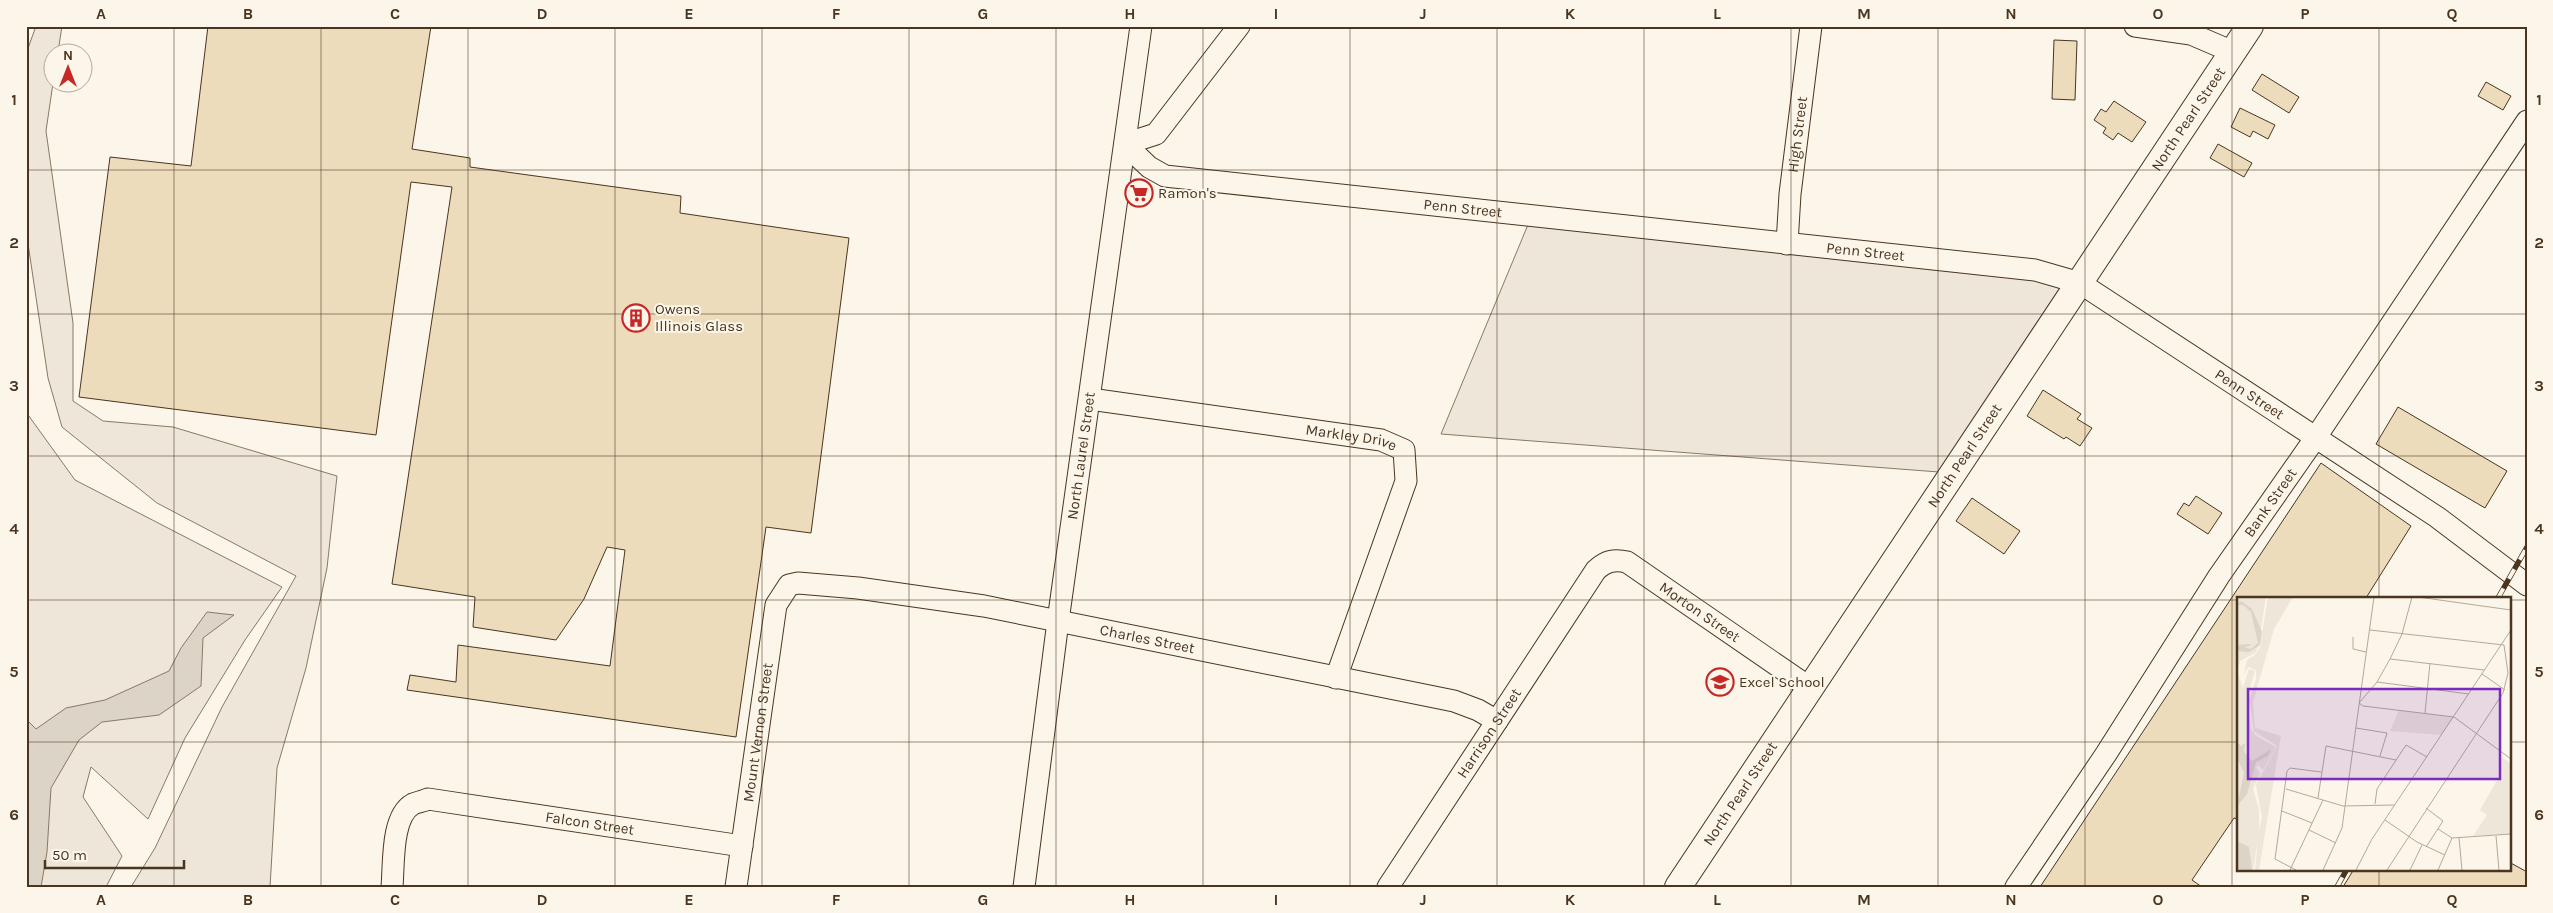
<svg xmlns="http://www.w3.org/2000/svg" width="2553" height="913" viewBox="0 0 2553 913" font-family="Karla,sans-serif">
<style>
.green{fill:#ede6d9;stroke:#887966}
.water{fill:#dcd4c6;stroke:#887966}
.building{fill:#ecdcbc;stroke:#4a3520}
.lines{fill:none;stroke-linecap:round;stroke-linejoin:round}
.minor-casing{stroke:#4a3520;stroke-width:23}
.major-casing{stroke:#4a3520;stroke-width:28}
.minor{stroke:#fbf6e9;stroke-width:21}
.major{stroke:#fbf6e9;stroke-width:26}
.rail-casing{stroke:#4a3520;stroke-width:5.5}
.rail{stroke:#fbf6e9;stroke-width:4;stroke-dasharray:11;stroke-linecap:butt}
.grid{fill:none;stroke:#4a3520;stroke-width:1;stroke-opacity:0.55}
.labels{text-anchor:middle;stroke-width:4;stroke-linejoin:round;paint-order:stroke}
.street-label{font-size:15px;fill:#4a3520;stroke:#fbf6e9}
.poi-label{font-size:15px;fill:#4a3520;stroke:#fbf6e9;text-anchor:start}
.inset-road{fill:none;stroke:#b4a999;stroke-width:1}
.view{fill:#7b2cbf;fill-opacity:0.15;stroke:#7b2cbf;stroke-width:2.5}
.inset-edge{fill:none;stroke:#4a3520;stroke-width:2.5}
.neatline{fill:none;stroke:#4a3520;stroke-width:2}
.grid-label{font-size:16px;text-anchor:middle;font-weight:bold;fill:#4a3520}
</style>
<rect width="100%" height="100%" fill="#fbf6e9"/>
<g class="green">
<polygon points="36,26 62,26 58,52 52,52 53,83 46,131 73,323 73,401 103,421 173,427 337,476 327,568 306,668 277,768 270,887 131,887 155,848 222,707 296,576 157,503 62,427 48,378 26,230 26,54"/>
<polygon points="1532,215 2080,283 1952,473 1441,434"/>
<polygon points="26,412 75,480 282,587 245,640 185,738 148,819 91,767 83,797 122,856 106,887 26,887"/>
</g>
<polygon class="water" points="207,612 234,615 203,638 201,686 159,715 102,722 79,740 51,788 47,852 41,887 26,887 26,719 36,729 66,708 105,700 169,671 181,648"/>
<g class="building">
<polygon points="208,26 431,26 412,149 470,158 470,167 681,196 680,213 849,238 811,533 766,527 736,737 407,690 410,675 456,682 458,645 610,666 625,550 607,547 584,599 556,640 473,627 475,597 392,584 452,187 411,182 376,435 79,397 110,157 191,166"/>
<polygon points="2054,40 2077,41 2075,100 2052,99"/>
<polygon points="2262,74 2299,97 2289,113 2252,90"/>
<polygon points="2486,82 2511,96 2503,110 2478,96"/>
<polygon points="2114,101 2146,122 2132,142 2118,133 2113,140 2103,133 2106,128 2094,120 2101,109 2106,112"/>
<polygon points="2240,108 2275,125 2268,139 2253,131 2250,137 2231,127"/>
<polygon points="2218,144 2252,163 2244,177 2210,158"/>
<polygon points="2043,390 2081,414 2077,419 2092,428 2080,446 2066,437 2064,439 2027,416"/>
<polygon points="2398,407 2507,471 2485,508 2376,444"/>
<polygon points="2321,463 2411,526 2366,598 2238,598 2238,819 2234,818 2192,880 2202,887 2040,887"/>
<polygon points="2196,496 2222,513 2208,534 2177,514 2184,503 2189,506"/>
<polygon points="1972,498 2020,531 2004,554 1956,521"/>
<polygon points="2509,862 2527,872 2527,887 2343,887 2354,869 2509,869"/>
</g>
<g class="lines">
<g class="minor-casing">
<g id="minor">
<path id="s1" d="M1239 26 1156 134 1125 144 1149 167 1165 176 2035 270 2080 283 2437 517 2527 585"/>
<polyline points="2135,26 2191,34 2233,52"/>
<path id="s2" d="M1787 244 1790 194 1811 26"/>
<path id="s3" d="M1090 399 1381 440 1404 450 1406 481 1336 678"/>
<path id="s4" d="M392 887C394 864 391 816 413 804 418 802 424 801 428 799L742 846"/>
<path id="s5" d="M736 887 776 605 789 585 798 583 858 588 984 606 1454 701 1478 710 1497 721"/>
<path id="s6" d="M1024 887 1058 621 1141 26"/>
<path id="s7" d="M1388 887 1596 570C1606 561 1614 559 1627 562L1810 688"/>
<path id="s8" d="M2016 887 2106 754 2219 576 2316 437 2527 121"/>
</g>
</g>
<g class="major-casing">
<g id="major">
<path id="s9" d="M1678 887 2250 26"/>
</g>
</g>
<use href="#minor" class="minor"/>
<use href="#major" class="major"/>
<g class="rail-casing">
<g id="rail">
<polyline points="2498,598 2527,547"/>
<polyline points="2337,887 2347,869"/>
</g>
</g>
<use href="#rail" class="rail"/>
</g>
<path class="grid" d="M174 26V887M321 26V887M468 26V887M615 26V887M762 26V887M909 26V887M1056 26V887M1203 26V887M1350 26V887M1497 26V887M1644 26V887M1791 26V887M1938 26V887M2085 26V887M2232 26V887M2379 26V598M26 170H2527M26 314H2527M26 456H2527M26 600H2238M2509 600H2527M26 742H2238M2509 742H2527M2379 869V887"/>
<defs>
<g id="supermarket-ring" transform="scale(1.4375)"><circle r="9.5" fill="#fbf6e9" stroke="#c62828" stroke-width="1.5"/><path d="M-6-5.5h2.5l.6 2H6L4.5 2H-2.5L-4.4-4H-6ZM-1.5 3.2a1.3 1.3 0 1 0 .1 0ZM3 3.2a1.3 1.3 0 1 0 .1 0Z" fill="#c62828"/></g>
<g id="building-ring" transform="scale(1.4375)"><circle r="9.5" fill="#fbf6e9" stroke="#c62828" stroke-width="1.5"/><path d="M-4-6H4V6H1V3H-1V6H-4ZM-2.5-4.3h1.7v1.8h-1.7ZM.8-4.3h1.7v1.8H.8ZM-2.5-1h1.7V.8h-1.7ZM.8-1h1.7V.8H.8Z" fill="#c62828"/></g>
<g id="school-ring" transform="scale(1.4375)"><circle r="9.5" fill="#fbf6e9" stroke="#c62828" stroke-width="1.5"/><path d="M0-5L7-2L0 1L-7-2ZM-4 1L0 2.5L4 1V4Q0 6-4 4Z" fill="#c62828"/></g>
</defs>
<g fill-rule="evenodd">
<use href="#supermarket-ring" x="1139" y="193"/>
<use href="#building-ring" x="636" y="318"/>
<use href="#school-ring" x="1720" y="682"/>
</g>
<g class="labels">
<g class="street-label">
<text dy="5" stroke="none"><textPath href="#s9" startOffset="922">North Pearl Street</textPath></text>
<text dy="5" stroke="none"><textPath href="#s2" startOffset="110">High Street</textPath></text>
<text dy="5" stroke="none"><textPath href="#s1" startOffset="520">Penn Street</textPath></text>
<text dy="5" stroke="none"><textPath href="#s1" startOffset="925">Penn Street</textPath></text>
<text dy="5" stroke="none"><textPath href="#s1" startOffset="1345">Penn Street</textPath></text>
<text dy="5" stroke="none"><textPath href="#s3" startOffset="264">Markley Drive</textPath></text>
<text dy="5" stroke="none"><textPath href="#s6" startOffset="435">North Laurel Street</textPath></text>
<text dy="5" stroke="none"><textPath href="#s9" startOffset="518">North Pearl Street</textPath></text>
<text dy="5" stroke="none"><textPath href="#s8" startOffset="461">Bank Street</textPath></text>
<text dy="5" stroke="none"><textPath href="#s7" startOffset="501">Morton Street</textPath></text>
<text dy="5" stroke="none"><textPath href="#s5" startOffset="672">Charles Street</textPath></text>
<text dy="5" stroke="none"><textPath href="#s5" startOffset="156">Mount Vernon Street</textPath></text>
<text dy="5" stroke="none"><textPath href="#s7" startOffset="184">Harrison Street</textPath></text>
<text dy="5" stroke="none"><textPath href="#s9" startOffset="112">North Pearl Street</textPath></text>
<text dy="5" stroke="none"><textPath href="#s4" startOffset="268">Falcon Street</textPath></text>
</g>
<g class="poi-label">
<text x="1158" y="198">Ramon's</text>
<text x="655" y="314">Owens<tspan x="655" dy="17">Illinois Glass</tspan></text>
<text x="1739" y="687">Excel School</text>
</g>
</g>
<g transform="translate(2237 597)">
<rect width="274" height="274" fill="#fbf6e9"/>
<path d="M0 0H29L21 50 18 56 3 64 0 75 6 91 12 72 18 74 10 100 14 132 19 139 39 150 26 173 21 168 19 170 23 176 16 192 22 212V233L25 221 19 188 40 149 17 134 12 103 19 82V73L11 70 7 78 10 63 18 58 23 50 31 0H56L37 32 16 105 18 131 44 139 22 273H18L21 243 16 273H0ZM162 113 217 120 204 138 153 134ZM265 160 274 167V237L236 239 250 218 243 213 263 178Z" fill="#ede6d9"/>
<path d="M4 4 15 12 25 35 23 48 12 55 0 54V48L11 47 15 48 7 50 14 52 21 46 14 15 6 8H0ZM0 145 4 149 8 146 7 155 15 164 34 152 31 159 19 165 10 197 0 209 7 176 0 161ZM0 244 12 250 15 273H0Z" fill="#dcd4c6"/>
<path class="inset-road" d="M175 0 165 37 153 62 140 85 122 106 126 109 217 120 274 162M181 0 274 13M133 33 267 48 271 76 266 96 150 273M116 40V52L129 55M153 62 247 73M245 77 268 93M140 85 232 97M188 116 193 66M119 131 150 136 143 159M49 192 106 209 157 208M81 201 89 149 159 163M138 207 140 192 169 148 190 160M189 211 206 224 189 250M45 214 75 226M148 223 180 245 208 258M201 232 215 241 274 237M72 233 99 246M259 239 262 273M222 241 225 273M53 273 86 203M59 273 38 262 50 174 53 171 84 175M86 273 105 231 137 0M119 273 135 242 274 33M173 273 185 248M201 273 215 241"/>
<path class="view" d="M11 92H263V182H11Z"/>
<rect width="274" height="274" class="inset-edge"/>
</g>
<rect width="2553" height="913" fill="none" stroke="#fbf6e9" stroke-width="55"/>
<g transform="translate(68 68)"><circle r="24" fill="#fbf6e9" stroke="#b4a999"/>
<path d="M0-4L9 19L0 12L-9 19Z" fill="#c62828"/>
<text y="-8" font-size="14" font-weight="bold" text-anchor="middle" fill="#4a3520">N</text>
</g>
<path d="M45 860v8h139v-8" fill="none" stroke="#4a3520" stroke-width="2.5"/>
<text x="52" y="860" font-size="15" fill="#4a3520" stroke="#fbf6e9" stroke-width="4" paint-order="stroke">50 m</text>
<rect x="28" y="28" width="2498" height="858" class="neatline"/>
<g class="grid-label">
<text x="101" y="19">A</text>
<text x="248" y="19">B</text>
<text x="395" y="19">C</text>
<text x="542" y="19">D</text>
<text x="689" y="19">E</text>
<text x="836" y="19">F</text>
<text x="983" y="19">G</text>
<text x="1130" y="19">H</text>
<text x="1276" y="19">I</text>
<text x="1423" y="19">J</text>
<text x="1570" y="19">K</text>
<text x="1717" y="19">L</text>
<text x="1864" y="19">M</text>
<text x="2011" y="19">N</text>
<text x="2158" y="19">O</text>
<text x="2305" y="19">P</text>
<text x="2452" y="19">Q</text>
<text x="14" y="105">1</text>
<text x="2539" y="105">1</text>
<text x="14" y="248">2</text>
<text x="2539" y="248">2</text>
<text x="14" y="391">3</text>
<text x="2539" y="391">3</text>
<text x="14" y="534">4</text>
<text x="2539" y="534">4</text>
<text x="14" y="677">5</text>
<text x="2539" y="677">5</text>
<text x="14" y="820">6</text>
<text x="2539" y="820">6</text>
<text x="101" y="905">A</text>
<text x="248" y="905">B</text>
<text x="395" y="905">C</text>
<text x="542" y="905">D</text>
<text x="689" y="905">E</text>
<text x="836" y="905">F</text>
<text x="983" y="905">G</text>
<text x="1130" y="905">H</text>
<text x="1276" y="905">I</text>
<text x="1423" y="905">J</text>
<text x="1570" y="905">K</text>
<text x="1717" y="905">L</text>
<text x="1864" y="905">M</text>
<text x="2011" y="905">N</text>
<text x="2158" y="905">O</text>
<text x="2305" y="905">P</text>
<text x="2452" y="905">Q</text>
</g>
</svg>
